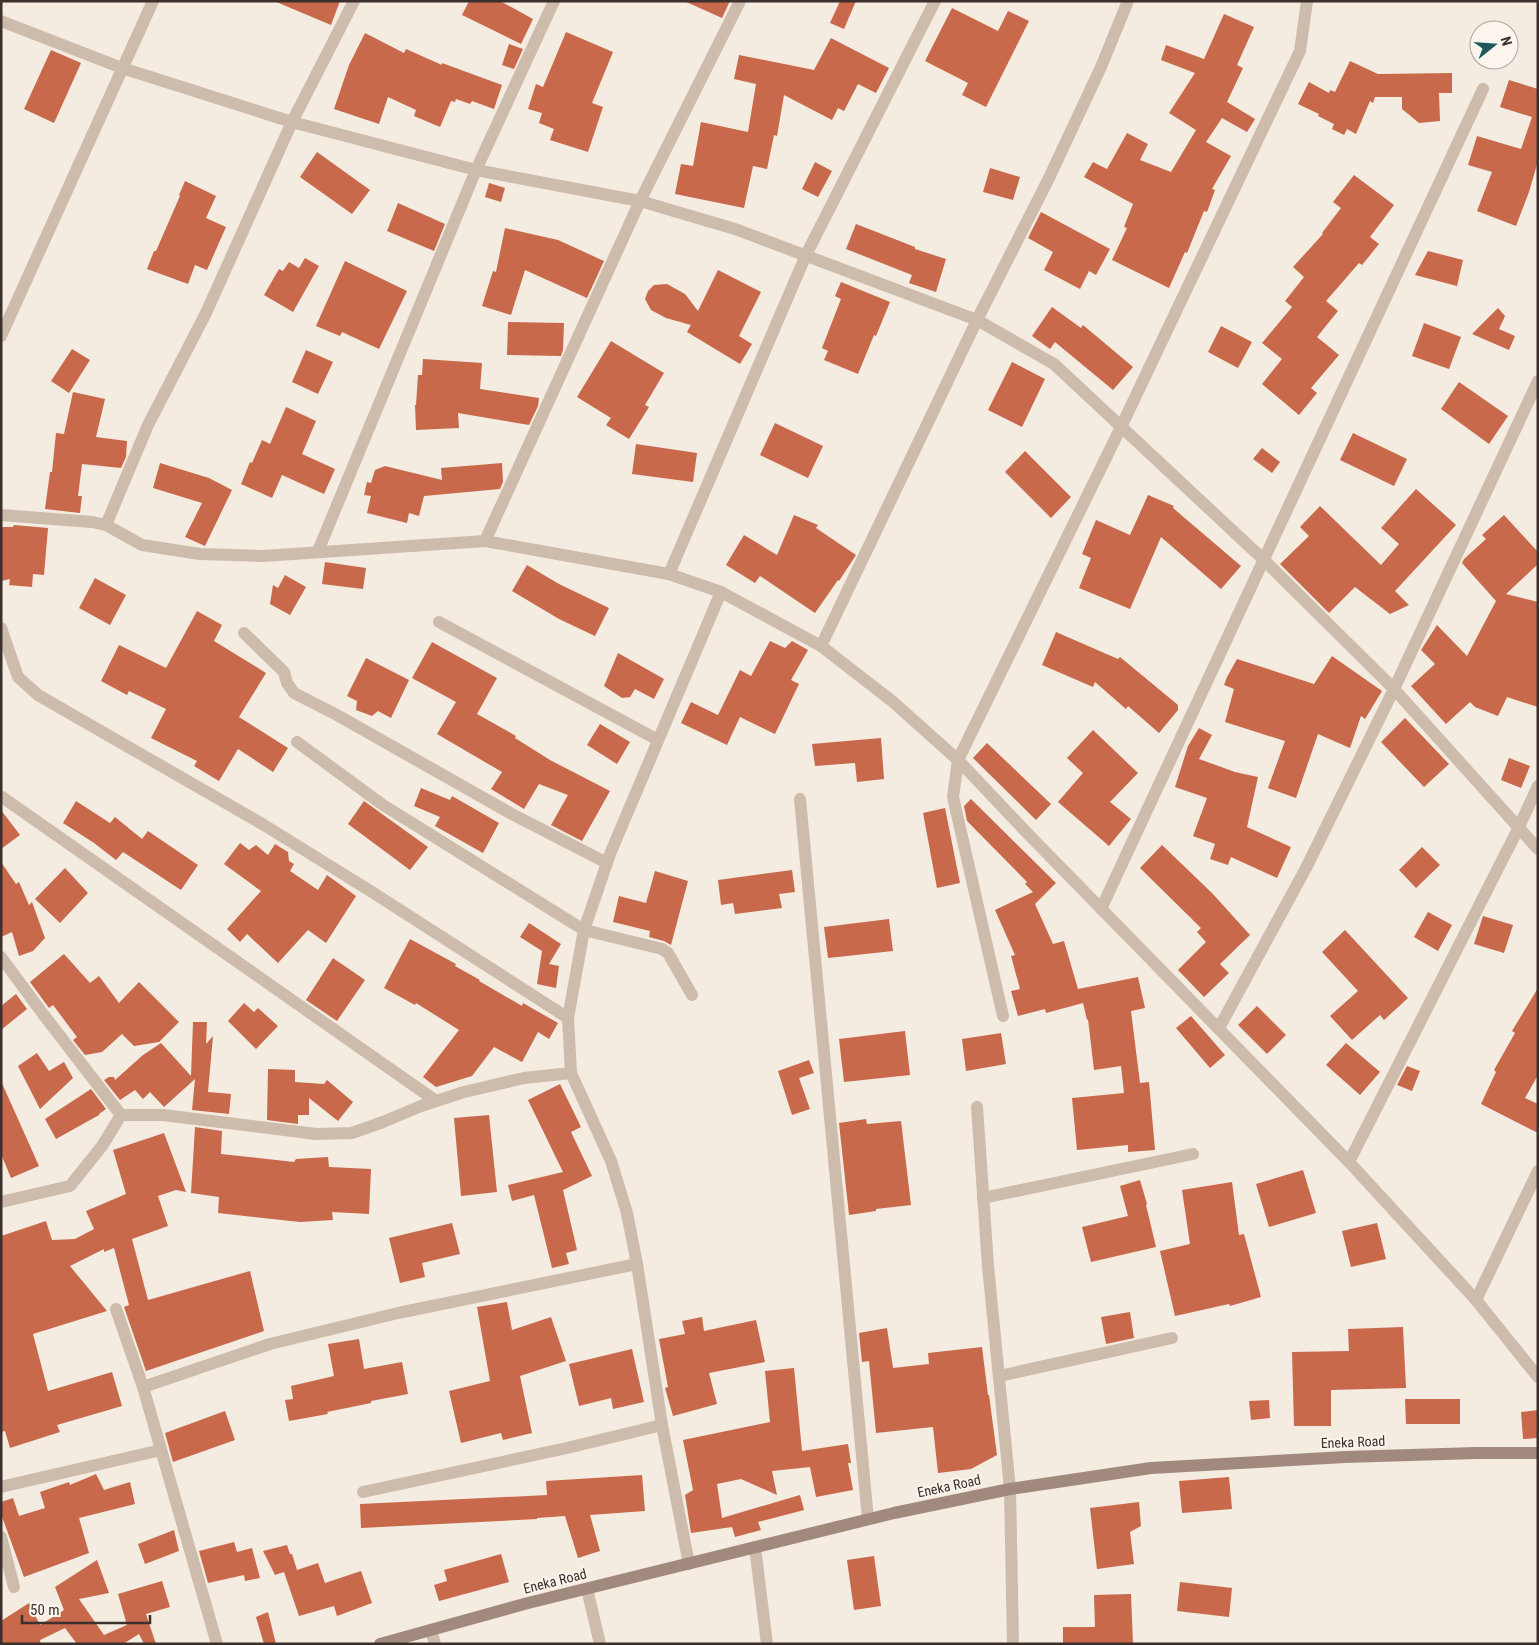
<svg xmlns="http://www.w3.org/2000/svg" width="1539" height="1645" viewBox="0 0 1539 1645" font-family="'Roboto Condensed',sans-serif">
<style>
.building{fill:#c8694b}
.lines{fill:none;stroke-linecap:round;stroke-linejoin:round}
.minor{stroke:#cdbbac;stroke-width:12}
.secondary{stroke:#a18a7d;stroke-width:12}
.labels{text-anchor:middle;stroke-width:4;stroke-linejoin:round;paint-order:stroke}
.street-label{font-size:14px;fill:#3b302b;stroke:#fbf5ee}
</style>
<rect width="100%" height="100%" fill="#f4ebe1"/>
<g class="building">
<polygon points="274,1 340,1 331,25"/>
<polygon points="469,1 500,1 533,19 521,44 462,15"/>
<polygon points="684,1 730,1 722,18"/>
<polygon points="840,1 856,1 844,29 830,23"/>
<polygon points="952,8 998,31 1008,11 1029,21 986,107 962,95 968,83 925,61"/>
<polygon points="1224,14 1254,27 1237,65 1243,68 1227,102 1255,119 1247,132 1222,118 1206,142 1231,156 1212,189 1215,190 1207,212 1204,211 1187,253 1185,252 1169,288 1112,260 1127,228 1124,227 1133,204 1084,177 1093,162 1107,169 1127,133 1148,144 1140,160 1171,172 1196,130 1169,113 1195,73 1161,60 1166,45 1204,59"/>
<polygon points="566,32 613,52 592,103 603,107 588,152 550,140 554,129 539,123 542,113 528,109 536,84 543,87"/>
<polygon points="365,33 404,53 406,49 442,65 442,63 502,85 494,109 472,101 470,104 456,99 455,102 451,101 440,127 414,116 416,110 388,97 379,124 334,109 349,65"/>
<polygon points="831,38 889,68 876,93 858,84 844,111 838,108 832,120 784,95 777,136 774,135 767,169 753,166 744,208 675,194 681,164 693,166 701,122 748,132 756,84 734,79 739,55 814,70"/>
<polygon points="509,44 523,49 514,69 502,65"/>
<polygon points="51,50 81,63 54,123 24,109"/>
<polygon points="1350,61 1378,74 1452,73 1452,93 1439,93 1440,121 1419,123 1402,109 1402,97 1375,97 1373,103 1370,101 1356,134 1347,129 1344,135 1332,129 1334,124 1318,116 1319,114 1298,104 1309,82 1329,93 1330,90 1335,92"/>
<polygon points="1509,80 1538,89 1538,161 1529,192 1516,226 1477,211 1492,172 1468,165 1477,136 1521,149 1532,117 1500,107"/>
<polygon points="317,152 370,190 352,214 300,177"/>
<polygon points="815,162 832,171 818,197 802,189"/>
<polygon points="990,168 1020,177 1013,200 983,192"/>
<polygon points="1354,175 1394,205 1370,237 1379,244 1362,265 1359,263 1326,301 1338,311 1317,337 1339,355 1311,388 1317,393 1299,415 1262,384 1282,359 1262,343 1292,307 1285,301 1304,277 1293,267 1323,234 1322,233 1341,208 1333,202"/>
<polygon points="185,181 216,196 206,218 226,227 207,270 195,265 188,284 147,269 154,251 156,251 180,196 179,195"/>
<polygon points="489,183 505,188 501,202 485,197"/>
<polygon points="398,203 445,224 434,251 387,231"/>
<polygon points="1041,212 1110,249 1096,275 1089,271 1080,289 1044,270 1053,252 1028,238"/>
<polygon points="856,224 915,247 915,249 946,259 936,292 909,283 912,275 846,249"/>
<polygon points="505,228 558,240 604,261 587,298 525,270 511,315 482,306 493,271 496,272"/>
<polygon points="1428,251 1463,260 1457,286 1415,275"/>
<polygon points="305,258 319,266 293,312 264,295 279,269 283,271 289,262 299,268"/>
<polygon points="345,261 407,291 379,349 342,332 340,336 316,326"/>
<polygon points="718,270 761,292 739,336 752,344 740,364 687,332 691,325 666,318 651,310 645,299 648,291 654,285 667,284 685,294 698,311"/>
<polygon points="841,282 890,302 876,336 874,335 858,374 824,360 828,351 822,348 841,299 835,296"/>
<polygon points="1052,307 1081,328 1083,325 1133,367 1113,390 1055,342 1050,349 1032,336"/>
<polygon points="1498,308 1505,316 1499,329 1515,336 1509,350 1472,334"/>
<polygon points="508,322 564,323 563,350 561,356 507,355"/>
<polygon points="1424,323 1461,337 1449,369 1412,356"/>
<polygon points="1221,326 1252,342 1238,368 1208,352"/>
<polygon points="611,341 664,373 645,405 649,407 629,439 606,425 611,418 577,397"/>
<polygon points="72,349 90,360 69,393 51,381"/>
<polygon points="306,350 333,362 318,394 292,382"/>
<polygon points="423,359 482,363 480,389 539,398 538,406 529,425 458,413 459,428 416,430 415,405 416,405 418,375 422,375"/>
<polygon points="1012,362 1045,379 1022,427 988,410"/>
<polygon points="1459,382 1508,416 1489,444 1441,409"/>
<polygon points="73,392 105,399 96,437 127,441 126,457 121,468 82,464 78,496 82,496 80,513 45,509 50,472 52,472 56,433 64,434"/>
<polygon points="286,407 316,421 302,454 335,469 324,494 282,475 272,498 241,484 250,462 252,463 262,440 270,444"/>
<polygon points="775,423 823,446 808,478 760,455"/>
<polygon points="1353,433 1407,459 1394,486 1340,460"/>
<polygon points="636,444 697,453 693,482 632,474"/>
<polygon points="1262,448 1280,462 1272,473 1253,459"/>
<polygon points="1025,451 1071,497 1051,518 1005,472"/>
<polygon points="160,463 209,478 232,490 205,546 185,537 202,503 153,488"/>
<polygon points="502,463 503,482 500,489 424,496 419,516 409,513 407,523 367,513 371,496 364,495 367,482 371,483 375,470 385,466 442,480 441,468"/>
<polygon points="1416,489 1456,525 1395,591 1409,605 1390,614 1355,587 1329,613 1280,564 1309,536 1300,527 1320,506 1381,565 1399,544 1381,528"/>
<polygon points="1148,495 1174,506 1173,508 1241,566 1221,589 1161,537 1130,609 1079,588 1091,558 1082,554 1096,520 1130,535"/>
<polygon points="794,515 818,525 816,528 856,555 839,581 838,580 815,613 760,576 755,583 726,565 744,535 777,555"/>
<polygon points="1504,515 1538,552 1538,564 1506,594 1538,602 1538,707 1507,697 1498,716 1475,707 1470,702 1446,724 1411,686 1435,664 1421,650 1437,625 1467,656 1496,601 1462,563 1464,559 1486,539 1482,535"/>
<polygon points="14,525 48,528 44,575 33,574 32,587 9,585 10,579 1,581 1,527 13,527"/>
<polygon points="325,562 366,568 363,589 322,584"/>
<polygon points="527,565 559,584 609,608 595,636 559,619 512,591"/>
<polygon points="285,575 306,587 290,615 270,604 273,585 278,588"/>
<polygon points="95,578 126,595 110,625 79,608"/>
<polygon points="197,611 222,625 214,641 266,673 239,717 288,748 273,772 238,749 219,781 194,766 197,761 151,738 166,709 129,691 127,695 101,681 119,645 166,668"/>
<polygon points="1056,632 1118,659 1120,657 1178,705 1178,710 1159,733 1128,706 1126,709 1095,682 1093,687 1042,665"/>
<polygon points="770,641 785,648 792,641 808,650 791,680 799,684 775,734 740,717 727,745 681,723 691,702 718,715 740,670 751,676"/>
<polygon points="432,642 497,678 477,714 516,736 515,738 550,760 610,791 582,841 551,825 568,795 539,784 524,809 491,789 502,772 437,734 456,702 412,678"/>
<polygon points="618,653 664,679 654,699 635,689 630,697 622,698 604,686"/>
<polygon points="1332,656 1382,691 1365,719 1361,716 1350,748 1318,734 1296,798 1268,788 1285,741 1225,722 1234,689 1224,685 1227,677 1237,659 1314,684"/>
<polygon points="366,658 409,680 391,718 378,711 372,716 356,710 357,701 347,696"/>
<polygon points="1405,718 1449,764 1424,787 1381,742"/>
<polygon points="600,724 630,742 617,764 587,745"/>
<polygon points="1199,728 1212,735 1199,759 1235,772 1258,777 1247,827 1291,847 1277,878 1231,857 1228,865 1210,859 1215,844 1193,836 1207,798 1175,787 1188,746"/>
<polygon points="1093,730 1138,773 1110,802 1131,819 1109,846 1058,802 1083,773 1067,758"/>
<polygon points="881,738 884,779 857,782 855,763 815,766 812,744"/>
<polygon points="987,743 1051,804 1036,820 973,758"/>
<polygon points="1509,758 1530,766 1521,788 1501,780"/>
<polygon points="421,788 450,800 452,796 499,823 483,853 435,826 440,817 414,806"/>
<polygon points="971,799 1056,883 1035,904 1053,944 1064,941 1078,989 1138,977 1145,1008 1131,1011 1140,1083 1149,1082 1155,1150 1128,1152 1128,1145 1077,1150 1072,1098 1124,1093 1121,1066 1094,1070 1088,1019 1087,1020 1083,1003 1046,1013 1045,1009 1018,1016 1011,991 1020,989 1011,956 1015,955 995,910 1033,892 1025,884 1027,882 967,821 964,806"/>
<polygon points="76,801 110,823 115,817 142,839 148,831 198,865 181,890 123,852 116,860 94,843 63,823"/>
<polygon points="364,801 428,847 410,870 348,824"/>
<polygon points="945,808 960,883 937,888 923,813"/>
<polygon points="1,810 20,835 1,849"/>
<polygon points="240,843 249,850 256,845 268,855 275,844 288,852 289,861 294,864 290,871 318,890 327,875 356,896 326,943 308,930 278,963 247,934 240,942 227,929 261,891 224,864"/>
<polygon points="1162,845 1212,893 1250,935 1220,964 1229,973 1204,997 1178,970 1206,942 1197,932 1201,928 1140,868"/>
<polygon points="1422,847 1440,865 1416,888 1399,870"/>
<polygon points="1,862 16,884 19,882 29,905 32,902 45,938 33,951 19,956 12,932 1,937"/>
<polygon points="65,868 88,893 60,923 35,899"/>
<polygon points="792,870 795,892 779,894 782,908 735,914 733,903 721,905 718,880"/>
<polygon points="655,871 688,881 671,945 664,941 649,937 650,931 613,922 619,896 646,903"/>
<polygon points="1428,912 1452,925 1438,951 1414,937"/>
<polygon points="1483,916 1513,925 1504,953 1474,944"/>
<polygon points="889,919 893,951 828,958 824,927"/>
<polygon points="529,923 561,944 549,964 559,966 556,988 537,984 542,951 520,937"/>
<polygon points="1345,930 1408,998 1384,1020 1380,1015 1352,1040 1330,1016 1358,991 1322,952"/>
<polygon points="410,939 456,964 455,966 480,980 479,981 522,1006 523,1003 558,1023 549,1039 538,1032 522,1062 494,1047 472,1076 436,1087 423,1077 459,1030 416,1003 415,1005 384,988"/>
<polygon points="64,954 90,983 99,976 119,1003 139,982 179,1022 159,1042 134,1046 122,1034 102,1052 85,1055 73,1040 77,1037 53,1005 49,1008 30,982"/>
<polygon points="333,958 365,980 337,1021 306,1000"/>
<polygon points="1538,988 1538,1075 1525,1098 1538,1104 1538,1133 1481,1104 1496,1072 1494,1070 1515,1033 1512,1031"/>
<polygon points="16,994 27,1009 1,1030 1,1006"/>
<polygon points="244,1003 254,1012 258,1008 278,1026 256,1049 228,1021"/>
<polygon points="1257,1006 1286,1035 1267,1054 1238,1025"/>
<polygon points="1191,1016 1225,1055 1210,1068 1176,1028"/>
<polygon points="193,1022 207,1022 206,1044 213,1036 208,1092 231,1094 229,1114 192,1110 195,1079 164,1107 150,1092 143,1099 135,1090 120,1100 104,1080 109,1077 114,1077 115,1080 143,1055 161,1043 191,1076"/>
<polygon points="905,1031 910,1075 844,1082 839,1039"/>
<polygon points="1001,1033 1006,1064 966,1071 962,1039"/>
<polygon points="1346,1043 1380,1072 1360,1095 1326,1065"/>
<polygon points="37,1053 49,1071 64,1062 73,1078 40,1109 18,1066"/>
<polygon points="809,1060 814,1073 799,1078 810,1109 792,1115 778,1071"/>
<polygon points="1407,1066 1420,1071 1412,1091 1397,1085"/>
<polygon points="268,1069 295,1070 295,1082 324,1084 327,1080 353,1102 338,1121 309,1098 309,1115 298,1115 298,1124 267,1120"/>
<polygon points="1,1081 39,1166 11,1178 1,1154"/>
<polygon points="560,1084 581,1127 571,1132 592,1176 563,1190 577,1250 566,1253 569,1264 552,1268 534,1195 512,1201 508,1185 563,1172 528,1100"/>
<polygon points="91,1089 106,1109 99,1114 99,1115 56,1139 45,1119"/>
<polygon points="489,1115 497,1192 461,1196 454,1118"/>
<polygon points="866,1119 867,1124 901,1121 911,1205 876,1209 876,1211 849,1215 839,1123"/>
<polygon points="195,1127 222,1131 221,1154 294,1162 296,1159 328,1157 329,1167 371,1169 369,1214 332,1212 333,1220 300,1222 218,1213 219,1197 191,1193"/>
<polygon points="164,1133 186,1192 176,1190 158,1196 168,1226 132,1239 148,1300 250,1271 264,1331 146,1371 124,1307 129,1305 114,1248 104,1252 104,1249 70,1266 107,1311 33,1334 48,1391 112,1372 122,1406 57,1425 60,1432 10,1448 5,1431 1,1432 1,1236 46,1221 52,1240 75,1239 94,1229 86,1211 126,1194 113,1150"/>
<polygon points="1303,1170 1316,1213 1269,1227 1256,1184"/>
<polygon points="1140,1180 1147,1204 1146,1205 1156,1247 1091,1262 1082,1227 1128,1216 1120,1186"/>
<polygon points="1232,1182 1239,1235 1244,1234 1261,1297 1230,1306 1229,1304 1175,1316 1160,1251 1190,1244 1182,1190"/>
<polygon points="452,1223 460,1254 422,1263 425,1277 400,1283 389,1238"/>
<polygon points="1377,1223 1386,1259 1351,1267 1342,1231"/>
<polygon points="507,1302 512,1330 551,1317 566,1361 520,1376 532,1433 503,1440 501,1433 461,1443 449,1391 490,1381 477,1307"/>
<polygon points="1130,1312 1134,1338 1106,1344 1101,1317"/>
<polygon points="702,1317 704,1331 756,1320 765,1362 709,1373 717,1404 673,1416 665,1388 668,1387 659,1339 685,1334 682,1321"/>
<polygon points="1403,1327 1406,1388 1331,1390 1331,1426 1294,1426 1292,1352 1349,1351 1348,1329"/>
<polygon points="887,1328 893,1368 929,1364 928,1353 982,1347 988,1395 989,1395 997,1455 971,1469 938,1473 933,1427 876,1433 869,1361 862,1362 859,1333"/>
<polygon points="359,1339 364,1369 402,1362 408,1394 371,1401 371,1403 327,1412 328,1414 289,1421 285,1400 293,1399 291,1386 334,1376 328,1344"/>
<polygon points="632,1349 644,1402 613,1409 611,1398 579,1406 569,1364"/>
<polygon points="794,1368 802,1451 848,1444 851,1463 848,1463 853,1490 816,1497 810,1467 772,1471 777,1495 741,1479 717,1484 722,1518 800,1495 804,1510 758,1522 761,1530 735,1537 732,1527 691,1533 685,1495 693,1490 683,1440 770,1422 765,1371"/>
<polygon points="1405,1399 1460,1399 1460,1424 1406,1424"/>
<polygon points="1269,1400 1270,1418 1251,1420 1249,1401"/>
<polygon points="1538,1410 1538,1438 1523,1439 1521,1412"/>
<polygon points="225,1411 235,1440 173,1462 165,1433"/>
<polygon points="96,1474 104,1490 130,1482 135,1504 79,1518 89,1553 24,1577 1,1514 1,1502 13,1498 19,1516 45,1508 40,1492 69,1482 70,1485"/>
<polygon points="642,1475 645,1511 590,1515 600,1551 578,1558 565,1516 537,1518 537,1519 361,1528 360,1504 547,1495 546,1481"/>
<polygon points="1229,1477 1232,1509 1182,1513 1179,1481"/>
<polygon points="1139,1502 1141,1526 1130,1532 1134,1564 1097,1569 1090,1508"/>
<polygon points="174,1530 179,1551 145,1564 138,1544"/>
<polygon points="234,1542 237,1552 252,1548 260,1578 245,1581 244,1575 208,1583 199,1551"/>
<polygon points="287,1545 290,1554 292,1554 297,1570 318,1563 325,1583 361,1571 372,1603 337,1616 334,1606 299,1616 284,1572 275,1575 263,1551"/>
<polygon points="501,1554 509,1582 439,1601 434,1585 447,1581 444,1570"/>
<polygon points="874,1556 881,1606 854,1610 847,1560"/>
<polygon points="97,1560 109,1593 79,1599 104,1635 127,1625 118,1594 162,1581 170,1607 146,1614 156,1644 144,1644 139,1634 123,1644 77,1644 65,1628 40,1640 41,1644 1,1644 1,1621 29,1603 40,1625 64,1610 55,1587"/>
<polygon points="1180,1582 1232,1588 1229,1617 1177,1611"/>
<polygon points="1131,1594 1133,1644 1063,1644 1063,1627 1095,1627 1094,1595"/>
<polygon points="268,1612 276,1644 264,1644 256,1617"/>
</g>
<g class="lines">
<g class="minor">
<polyline points="1,21 122,68 292,122 476,170 640,201 735,229 977,320 1054,364 1264,560 1394,689 1538,849"/>
<polyline points="1,336 153,1"/>
<polyline points="1,515 92,522 106,525 142,545 200,554 263,556 485,541 669,574 721,592 821,646 892,701 958,760 1029,835 1349,1162 1476,1300 1538,1377"/>
<polyline points="106,525 148,425 206,313 292,122 354,1"/>
<polyline points="485,541 640,201 740,1"/>
<polyline points="318,551 476,170 554,1"/>
<polyline points="669,574 806,255 935,1"/>
<polyline points="439,622 658,740"/>
<polyline points="1,628 18,677 38,695 264,825 372,892 568,1018"/>
<polyline points="244,633 284,672 287,683 294,693 337,715 510,813 607,863"/>
<polyline points="821,646 977,320 1049,178 1101,67 1128,1"/>
<polyline points="297,742 383,805 584,930 662,949 668,953 692,995"/>
<polyline points="2,797 436,1101"/>
<polyline points="800,799 868,1519"/>
<polyline points="1101,909 1483,89"/>
<polyline points="1,957 43,1014 121,1115"/>
<polyline points="1003,1016 953,797 958,760 1121,427 1300,51 1307,1"/>
<polyline points="1219,1028 1306,868 1394,689 1538,381"/>
<polyline points="977,1107 988,1266 1010,1489 1013,1644"/>
<polyline points="121,1115 163,1115 316,1134 352,1133 383,1122 421,1106 464,1092 524,1078 571,1073"/>
<polyline points="1349,1162 1519,827 1538,786"/>
<polyline points="983,1198 1193,1154"/>
<polyline points="1,1202 70,1186 102,1146 121,1115"/>
<polyline points="1476,1300 1538,1171"/>
<polyline points="116,1309 143,1387 217,1644"/>
<polyline points="999,1376 1172,1338"/>
<polyline points="143,1387 270,1344 398,1313 637,1264"/>
<polyline points="1,1487 161,1450"/>
<polyline points="363,1492 567,1448 662,1425"/>
<polyline points="1,1537 14,1587"/>
<polyline points="755,1547 767,1644"/>
<polyline points="689,1564 662,1425 637,1264 627,1213 611,1161 571,1073 568,1018 584,930 610,854 721,592"/>
<polyline points="587,1589 600,1644"/>
<polyline points="431,1630 435,1644"/>
</g>
<polyline class="secondary" points="380,1644 528,1603 894,1513 1010,1489 1151,1468 1345,1457 1476,1453 1538,1453"/>
</g>
<g class="labels">
<g class="street-label">
<text transform="translate(1353 1442) rotate(-2)" y="5">Eneka Road</text>
<text transform="translate(949 1486) rotate(-12)" y="5">Eneka Road</text>
<text transform="translate(555 1581) rotate(-14)" y="5">Eneka Road</text>
</g>
</g>
<rect width="1539" height="1645" fill="none" stroke="#3b302b" stroke-width="5"/>
<g transform="translate(1494 45) rotate(73)"><circle r="24" fill="#fbf5ee" stroke="#aea6a0"/>
<path d="M0-4L9 19L0 12L-9 19Z" fill="#1f5a5e"/>
<text y="-8" font-size="14" font-weight="bold" text-anchor="middle" fill="#3b302b">N</text>
</g>
<path d="M22 1615v8h128v-8" fill="none" stroke="#3b302b" stroke-width="2.5"/>
<text x="30" y="1615" font-size="15" fill="#3b302b" stroke="#fbf5ee" stroke-width="4" paint-order="stroke">50 m</text>
</svg>
